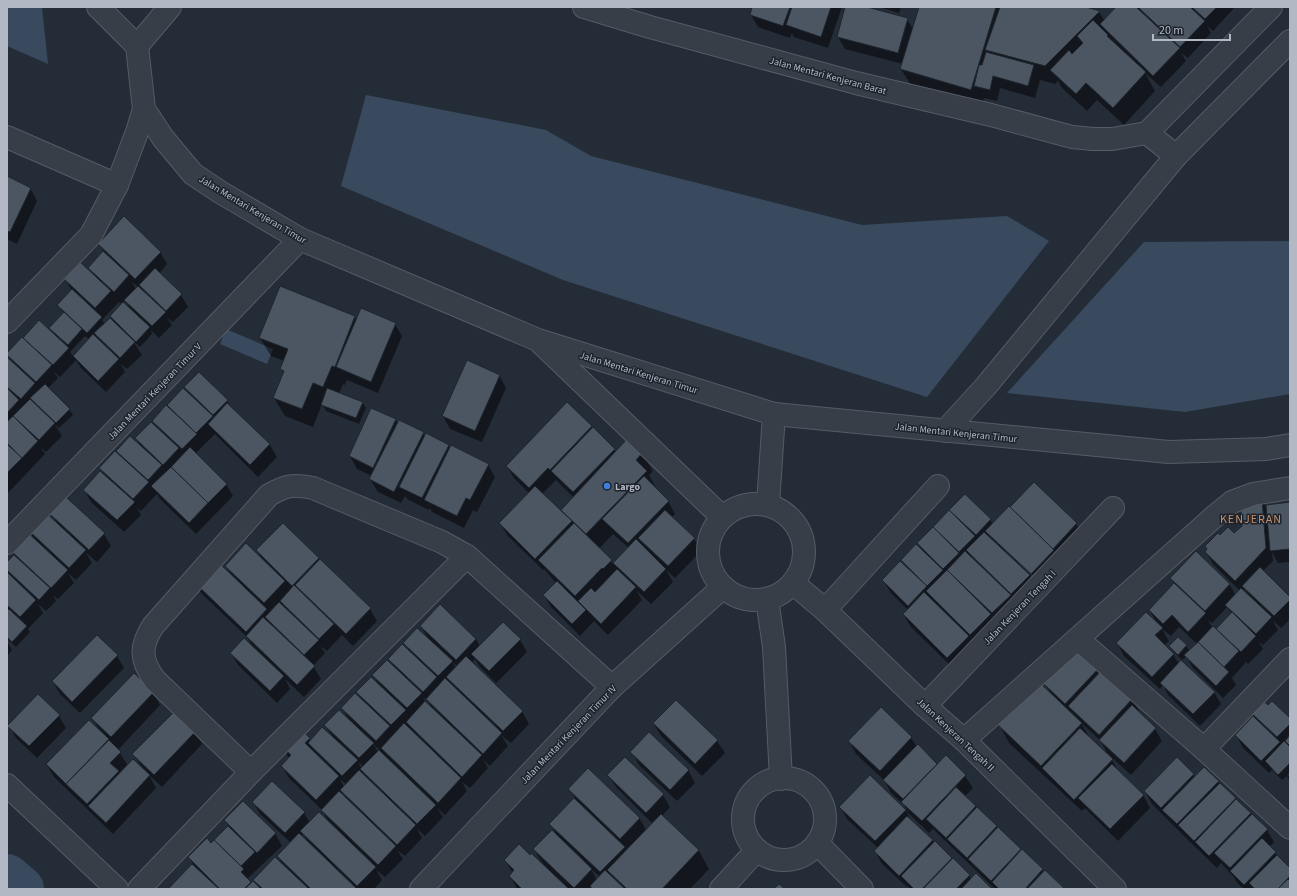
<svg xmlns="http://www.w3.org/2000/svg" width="1297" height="896" viewBox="0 0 1297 896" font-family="'Source Sans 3',sans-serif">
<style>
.water{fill:#3a4a5e}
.shadow{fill:#0007;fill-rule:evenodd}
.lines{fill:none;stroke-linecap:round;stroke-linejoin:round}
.river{stroke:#3a4a5e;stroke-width:46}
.building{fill:#4c5662;stroke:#1e252e}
.minor-casing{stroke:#555c65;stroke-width:24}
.minor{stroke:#373e48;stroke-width:22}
.shop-dot{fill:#3f7fe0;stroke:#1c232c;stroke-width:1.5}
.labels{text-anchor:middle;stroke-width:3;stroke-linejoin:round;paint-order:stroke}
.street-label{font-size:10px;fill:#b2b9c4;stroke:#1c232c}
.poi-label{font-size:10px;font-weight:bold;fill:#b2b9c4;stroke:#1c232c;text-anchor:start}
.quarter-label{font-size:12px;letter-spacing:1px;fill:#c89069;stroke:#1c232c}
</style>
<rect width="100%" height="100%" fill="#242c37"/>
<g class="water">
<polygon points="7,7 42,7 48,64 7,46"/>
<polygon points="366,95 546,130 591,156 862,225 1007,216 1049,241 927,397 563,280 341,186"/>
<polygon points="1290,241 1290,394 1185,412 1007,393 1144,242"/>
<polygon points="226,329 273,349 267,364 220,344"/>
</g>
<g class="shadow">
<polygon points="753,7 842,7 828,48 794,37 792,33 790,38 758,27 751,15"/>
<polygon points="846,7 863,7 907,19 913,29 920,7 1082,7 1099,12 1105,21 1118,7 1235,7 1213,31 1207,26 1211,33 1188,58 1181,53 1186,61 1161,87 1145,73 1155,91 1124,125 1097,100 1087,111 1062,88 1058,81 1055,84 1040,80 1035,98 1000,88 997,101 984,98 981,108 912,87 901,69 903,64 845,49 838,37"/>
<polygon points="879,7 901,7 899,13"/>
<polygon points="7,178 30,188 37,201 17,244 7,239"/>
<path d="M99 244 160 252 167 264 159 274 181 295 188 307 173 322 167 318 172 325 159 338 151 330 152 334 140 347 133 341 142 355 127 369 121 364 125 372 106 392 81 368 76 360 60 377 54 372 58 378 48 388 69 409 73 415 59 428 55 425 62 436 46 452 41 448 45 454 7 494V358L11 361 7 354 28 344 24 338 54 334 51 329 64 314 58 305 72 291 64 278 92 274 89 268 104 252ZM132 282 138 287 136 289ZM125 300 131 310 123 303ZM119 302 122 304 111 316 115 324H105L102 320ZM85 336 89 339 73 356 70 352Z"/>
<polygon points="354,317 357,321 395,324 402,336 378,393 347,380 345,385 343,384 339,394 362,402 366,408 359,424 326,411 322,404 313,427 285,416 274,398 284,374 281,369 284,361 271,356 260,338"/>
<polygon points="499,375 506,388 482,442 450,429 443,416"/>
<polygon points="185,387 227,401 232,409 270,445 277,457 258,477 215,434 195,454 226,484 233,496 196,534 160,499 157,494 141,511 137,508 141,515 124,532 91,502 84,490 104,475 101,469 130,438 142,448 136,438 156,427 153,421 171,410 168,405 189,394"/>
<path d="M567 404 616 452 642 453 653 471 649 475 657 490 668 501 675 514 672 517 694 539 701 551 675 578 666 570 673 582 651 604 636 590 642 600 608 635 594 621 580 636 551 607 544 595 556 583 544 569 543 570 507 535 500 523 529 493 514 478 507 466ZM556 480 574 498 562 510 566 516 542 494ZM613 534 629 548 613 564 599 549Z"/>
<polygon points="395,419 398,424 423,433 425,437 449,445 450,449 488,465 495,477 477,512 473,510 464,528 432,512 430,508 429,510 407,499 405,496 401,503 378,492 370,479 372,476 357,469 350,456"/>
<path d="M1034 483 1076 524 1083 536 978 647 970 640 975 649 955 670 911 627 904 615 908 610 891 593 883 580 906 567 902 560 923 551 918 544 938 533 935 527 965 495 990 520 993 524ZM996 539 1035 577 1034 578 995 541Z"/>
<path d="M1262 500 1268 510 1290 503V562L1278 563 1272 552 1273 561 1263 571 1290 598V619L1281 628 1273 621 1278 630 1263 645 1259 642 1263 649 1248 664 1246 662 1232 678 1236 685 1223 698 1193 668 1186 656 1182 660 1174 652 1170 646H1186L1190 651 1197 644 1179 627 1171 636 1162 629 1169 641 1164 645 1173 654 1179 664 1214 692 1221 704 1200 726 1168 695 1163 685 1160 689 1124 656 1117 643 1157 623 1150 611 1175 584 1172 578 1196 553 1230 585 1236 596 1240 591 1213 564 1206 552 1220 537 1234 535 1243 527ZM1245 589 1249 596 1243 591ZM1227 607 1232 614 1216 630 1212 627 1208 620 1212 623Z"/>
<polygon points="52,514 104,534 111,546 97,562 86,553 92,563 76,580 68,573 74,583 58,599 53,595 56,601 46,611 38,604 43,613 28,629 30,632 16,647 7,639 7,613 9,611 7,609 7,573 9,574 7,571 7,564 15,556 11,549 34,539 28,529 57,524"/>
<polygon points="257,550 318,558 370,609 377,621 353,646 342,635 327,651 321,646 325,653 313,666 321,679 304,697 285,679 290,689 277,703 238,665 231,653 252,646 248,638 201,593 194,581 231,575 226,566 262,559"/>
<path d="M503 623 520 640 527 652 496 683 480 667 475 659 472 663 522 711 529 724 511 743 501 735 508 746 490 766 483 759 488 768 470 788 462 782 467 791 445 815 437 808 443 817 425 836 417 829 422 838 405 856 397 850 403 859 385 877 376 870 382 880 374 889H171L170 888 193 864 189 857 211 844 229 827 225 820 275 833 282 846 248 878 252 884 259 888 254 880 282 864 278 856 291 843 260 814 253 802 304 813 310 823 328 821 322 810 289 778 282 766 289 758 282 746 309 739 310 741 332 736 325 725 349 720 342 708 362 700 357 692 379 686 374 676 394 668 389 659 408 649 404 643 428 639 421 626 476 639 480 647ZM452 662 458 667 456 668ZM423 697 429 702 432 709 426 703ZM373 744 380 750 378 752ZM358 762 364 767 362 769ZM340 779 347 785 344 787ZM343 792 347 799 341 794ZM303 834 308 842 301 836Z"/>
<polygon points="7,641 12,650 7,656"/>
<polygon points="1078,648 1132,699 1139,711 1138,713 1155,729 1162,741 1131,775 1107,753 1100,740 1081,723 1091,740 1112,760 1119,772 1143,795 1150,808 1118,841 1085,808 1082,811 1009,743 999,724 1051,694 1045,684"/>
<polygon points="117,656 124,668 80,713 60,694 53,682"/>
<polygon points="153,692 160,705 118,750 128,766 142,768 134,754 195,732 202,744 162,787 149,775 156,788 113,834 54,777 47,765 100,731 92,718"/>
<polygon points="676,701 717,741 725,753 702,776 661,736 654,724"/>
<polygon points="1268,707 1290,719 1290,772 1287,775 1289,776 1290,775 1290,782 1287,776 1282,780 1272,770 1269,773 1243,748 1236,735 1253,717 1250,711"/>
<polygon points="59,716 66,728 37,758 16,738 9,726"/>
<polygon points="911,738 917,747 918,746 938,765 946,757 965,776 973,788 965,796 1044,873 1063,889 995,889 933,829 929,833 907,812 911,821 969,875 971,879 991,889 910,889 908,886 907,887 882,864 875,851 878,848 847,819 840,807 870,776 908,812 904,805 891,793 884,780 856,754 849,741"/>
<polygon points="632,752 688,770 695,783 677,801 639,765"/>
<path d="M625 758 663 795 670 807 662 816 699 851 709 869 690 889H517L510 876 512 872 505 860 530 856 543 865 534 849 558 837 550 824 577 802 570 789 588 770 640 819 646 830 653 824 616 787 608 775ZM591 869 600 877 597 880Z"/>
<polygon points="1193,774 1195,778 1218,782 1267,830 1274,842 1269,847 1290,869 1290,889 1244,889 1238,884 1233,876 1221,863 1217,868 1186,838 1152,804 1145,791"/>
</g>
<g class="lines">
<polyline class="river" points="7,877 21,889"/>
</g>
<g class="building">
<polygon points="752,7 790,7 783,26 750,15"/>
<polygon points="792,7 831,7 821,37 786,25"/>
<polygon points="845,7 867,7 908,18 898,53 837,37"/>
<polygon points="919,7 996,7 971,90 900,69"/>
<polygon points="1000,7 1086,7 1100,11 1045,66 985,50"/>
<polygon points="1116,7 1136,7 1180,48 1153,76 1100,24"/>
<polygon points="1138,7 1190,7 1205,21 1180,47"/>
<polygon points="1192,7 1217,7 1205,19"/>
<polygon points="1093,20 1108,35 1107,36 1146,72 1113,108 1086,83 1076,94 1050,70 1069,50 1072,54 1083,43 1077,36"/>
<polygon points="986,52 1034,65 1028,86 993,76 990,90 974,86 979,65 982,65"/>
<polygon points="7,176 31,188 10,232 7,231"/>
<polygon points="124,216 161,252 135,279 98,244"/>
<polygon points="103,251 129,275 114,292 88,268"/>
<polygon points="79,261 111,291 95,308 63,278"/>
<polygon points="155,268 182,294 166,311 139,285"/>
<polygon points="138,286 166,312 152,326 124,300"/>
<polygon points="280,286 355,316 335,367 332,366 323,387 313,383 302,409 273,398 284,371 280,369 288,349 259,338"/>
<polygon points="72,289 102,317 87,333 57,305"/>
<polygon points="123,302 150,327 136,342 110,316"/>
<polygon points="361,308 396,323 371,382 336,367"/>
<polygon points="64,312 82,329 68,345 49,328"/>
<polygon points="110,318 135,342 120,358 94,333"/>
<polygon points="39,320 69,348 53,365 23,338"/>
<polygon points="93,334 119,359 98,381 73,356"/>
<polygon points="22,337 52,365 36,382 7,355 7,353"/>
<polygon points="7,357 35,383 21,399 7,387"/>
<polygon points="467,360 500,375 475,431 442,416"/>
<polygon points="199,372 228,400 213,415 184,387"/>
<polygon points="45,384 70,409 56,423 30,398"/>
<polygon points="7,388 19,400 7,413"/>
<polygon points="183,388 213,416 196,433 167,405"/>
<polygon points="327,388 363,402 356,418 321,405"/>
<polygon points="30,399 55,423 39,440 13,416"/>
<polygon points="567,402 592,426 550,470 548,468 529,488 506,466"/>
<polygon points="227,403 270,444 250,465 208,424"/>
<polygon points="166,405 197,434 182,449 152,421"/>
<polygon points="371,408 396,419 373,468 349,456"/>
<polygon points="13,416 38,441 22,458 7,443 7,422"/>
<polygon points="399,420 424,432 394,492 369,479"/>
<polygon points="151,422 179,448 163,465 135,438"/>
<polygon points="593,427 615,449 573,492 551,471"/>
<polygon points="426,433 449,445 422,498 399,487"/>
<polygon points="130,436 162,465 148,480 116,451"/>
<polygon points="628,438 643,452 636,460 647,471 586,534 561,510"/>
<polygon points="7,444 22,458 7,473"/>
<polygon points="451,445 489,464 470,500 466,498 457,516 424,500"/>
<polygon points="190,447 227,484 208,503 171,467"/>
<polygon points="115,451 149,482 133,499 99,468"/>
<polygon points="171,467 208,503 189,523 151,486"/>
<polygon points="100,471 135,502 117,520 83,490"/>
<polygon points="644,476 669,501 628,543 602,519"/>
<polygon points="1034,482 1077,523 1053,549 1010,507"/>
<polygon points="535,486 572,521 535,559 499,523"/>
<polygon points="965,494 991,519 976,535 949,510"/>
<polygon points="66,497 105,533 89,550 50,514"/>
<polygon points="1262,499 1266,548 1235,581 1205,552 1207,549 1205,546 1218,533 1220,535 1228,527 1234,533 1242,526 1240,501"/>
<polygon points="1290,502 1290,549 1270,551 1266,505"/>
<polygon points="1009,506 1054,550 1031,574 985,531"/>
<polygon points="665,510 695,538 668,566 638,538"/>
<polygon points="949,510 975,536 959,552 933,527"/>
<polygon points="44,511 86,550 69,568 27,529"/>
<polygon points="283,523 319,558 292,586 256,550"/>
<polygon points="574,523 612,560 603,569 602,568 575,596 538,560"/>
<polygon points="933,527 959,553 943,569 917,543"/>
<polygon points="26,531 68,570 51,588 9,549"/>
<polygon points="984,532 1030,575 1011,594 966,550"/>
<polygon points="636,539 666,569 644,592 613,563"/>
<polygon points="246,543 285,581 264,603 225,566"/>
<polygon points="916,544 943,570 927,586 901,560"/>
<polygon points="965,551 1011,595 992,613 947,570"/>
<polygon points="1196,551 1230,584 1205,611 1170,578"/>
<polygon points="14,555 50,588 39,600 7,570 7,562"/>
<polygon points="215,559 267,609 246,632 193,581"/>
<polygon points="320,559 371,608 346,634 295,585"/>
<polygon points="900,561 927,586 908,606 882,580"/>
<polygon points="1260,567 1290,597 1290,600 1274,616 1242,586"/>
<polygon points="617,569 636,587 601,624 578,601 591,588 595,592"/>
<polygon points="947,570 991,614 970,635 926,591"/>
<polygon points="7,572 36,600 20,617 7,605"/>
<polygon points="557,581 586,610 572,624 543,595"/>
<polygon points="1174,583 1206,613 1188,632 1172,615 1163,624 1149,610"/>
<polygon points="294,585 334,624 319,639 280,601"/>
<polygon points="1241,588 1272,617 1256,634 1225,605"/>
<polygon points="924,592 969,636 947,658 903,614"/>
<polygon points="279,602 319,640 304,655 265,617"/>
<polygon points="440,604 476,639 456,660 420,626"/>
<polygon points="9,609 27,626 12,642 7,637 7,611"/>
<polygon points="1146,612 1163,628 1155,635 1174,654 1152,677 1116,643"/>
<polygon points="1232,612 1256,636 1241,652 1216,629"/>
<polygon points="263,617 315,666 297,685 246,636"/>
<polygon points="503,622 521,639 489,671 471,654"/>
<polygon points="1213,626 1239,651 1224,667 1198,642"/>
<polygon points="417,628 453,661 438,676 403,643"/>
<polygon points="97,635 118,655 72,702 52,681"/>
<polygon points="1178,637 1187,645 1178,655 1169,646"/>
<polygon points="244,638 284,676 270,691 230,653"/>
<polygon points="1198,642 1229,672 1216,686 1184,655"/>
<polygon points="402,644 437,677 423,692 388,659"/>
<polygon points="1078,647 1100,667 1065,704 1044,684"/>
<polygon points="466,656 523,711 503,731 446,677"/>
<polygon points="387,660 422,693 407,708 372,675"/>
<polygon points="1181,660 1215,692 1193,714 1160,683"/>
<polygon points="1102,670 1133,698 1099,735 1068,706"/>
<polygon points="134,673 154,692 111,737 91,718"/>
<polygon points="371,677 406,710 391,725 356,692"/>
<polygon points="445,678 502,733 483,754 426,699"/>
<polygon points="1039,682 1082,723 1041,766 997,724"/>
<polygon points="355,693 390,726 376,741 341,708"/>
<polygon points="38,694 60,715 29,746 7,726"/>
<polygon points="1260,698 1268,705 1272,701 1290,718 1290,724 1277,737 1248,710"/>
<polygon points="676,700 718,740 695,764 653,723"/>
<polygon points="425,701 482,755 462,777 406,722"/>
<polygon points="1132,705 1156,728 1124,763 1099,740"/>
<polygon points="881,707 912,737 880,771 848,741"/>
<polygon points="339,710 374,743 359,758 324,725"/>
<polygon points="175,711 196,731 154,775 132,754"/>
<polygon points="1253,716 1280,742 1261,761 1235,735"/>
<polygon points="89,720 109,739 66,784 46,764"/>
<polygon points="404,723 461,778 438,803 381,748"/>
<polygon points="298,727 310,738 305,743 339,776 316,800 281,766 291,755 280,745"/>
<polygon points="322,727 358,760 342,776 308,743"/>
<polygon points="1080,728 1113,759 1074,800 1042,768"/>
<polygon points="649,732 689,770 670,790 630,752"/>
<polygon points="1290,735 1290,746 1285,741"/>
<polygon points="109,740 121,752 110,763 119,771 87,804 66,784"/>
<polygon points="1284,741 1290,747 1290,763 1278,775 1265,761"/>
<polygon points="918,744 937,764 903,799 883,780"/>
<polygon points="379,750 436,805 417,824 360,769"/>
<polygon points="946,755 966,775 922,821 901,802"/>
<polygon points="625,757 664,794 646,813 607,775"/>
<polygon points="1177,757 1194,774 1161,808 1144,791"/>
<polygon points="133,759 150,775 106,823 88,806"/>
<polygon points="1112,764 1144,795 1110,829 1078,798"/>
<polygon points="1204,767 1219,781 1177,824 1162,810"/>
<polygon points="588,768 640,818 620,839 568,789"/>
<polygon points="359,770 416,825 397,845 340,790"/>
<polygon points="870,775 906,810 875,841 839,807"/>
<polygon points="272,781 305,812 285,833 252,802"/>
<polygon points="1220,783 1236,798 1194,841 1178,825"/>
<polygon points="956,787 976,806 946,838 926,819"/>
<polygon points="339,791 396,846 378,865 321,810"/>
<polygon points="574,798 625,847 600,872 549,824"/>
<polygon points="1236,799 1251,813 1209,856 1195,842"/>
<polygon points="243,801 276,833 257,853 224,820"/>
<polygon points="977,807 997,826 967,858 947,839"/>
<polygon points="319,812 376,867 357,886 300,831"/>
<polygon points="661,814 699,850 662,889 627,889 607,870"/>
<polygon points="1252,814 1268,829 1230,868 1214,853"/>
<polygon points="907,816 933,840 899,876 874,851"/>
<polygon points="228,826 255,852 241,866 214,840"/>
<polygon points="998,827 1021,849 991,881 968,859"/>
<polygon points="552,830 592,869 574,888 533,849"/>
<polygon points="299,833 356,888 355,889 311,889 277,856"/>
<polygon points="207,838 211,843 214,840 244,869 241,872 251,882 244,889 220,889 188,857"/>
<polygon points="1262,838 1276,852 1244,885 1230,871"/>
<polygon points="935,841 952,858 922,889 914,889 901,876"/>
<polygon points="519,844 530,855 531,853 569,889 522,889 509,876 514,870 504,860"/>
<polygon points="1022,849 1043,869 1025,889 999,889 992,882"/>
<polygon points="1277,855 1290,868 1290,876 1278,889 1255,889 1249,883"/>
<polygon points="275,857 309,889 263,889 253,880"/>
<polygon points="953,858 970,875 956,889 923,889"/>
<polygon points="192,864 219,889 170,889 169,888"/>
<polygon points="605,870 625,889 592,889 590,886"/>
<polygon points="1045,870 1065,889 1027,889"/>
<polygon points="976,873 992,889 961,889"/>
<polygon points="1288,879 1290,881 1290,889 1278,889"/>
<polygon points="253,881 261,889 245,889"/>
<polygon points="779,884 785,889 774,889"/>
</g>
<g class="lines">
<g class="minor-casing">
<g id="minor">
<polyline points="98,7 137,46"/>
<polyline points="584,7 650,27 856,83 991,115 1072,137 1093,139 1112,139 1147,133 1271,7"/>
<polyline points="137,46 144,109 163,138 193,174 220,192 300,239 538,340 774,414 1169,452 1266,449 1290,445"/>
<polyline points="137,46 170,7"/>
<polyline points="1147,133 1176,156"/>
<polyline points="7,137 117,185"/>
<polyline points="7,322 91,235 117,185 137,132 144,109"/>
<polyline points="541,343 722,517"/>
<polyline points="945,431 986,386 1176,156 1290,41"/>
<circle cx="756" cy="552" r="48"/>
<polyline points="768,504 774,414"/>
<polyline points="7,543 300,239"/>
<polyline points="793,583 825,610 925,706 964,740 1115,889"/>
<polyline points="767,599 774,647 781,779"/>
<polyline points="825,610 938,486"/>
<polyline points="1078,639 1204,749 1290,828"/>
<polyline points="925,706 1113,508"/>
<polyline points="964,740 1216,515 1232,502 1253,494 1290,488"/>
<polyline points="1204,749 1290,659"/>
<path d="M251 772 155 680C140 660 140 646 153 626L269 495C287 485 293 484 313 488L442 542 467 556 612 687"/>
<circle cx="784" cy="819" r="41"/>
<polyline points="7,785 117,889"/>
<polyline points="817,843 862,889"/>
<polyline points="139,889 251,772 467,556"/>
<polyline points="421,889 612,687 723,587"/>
<polyline points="721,889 757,850"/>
</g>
</g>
<use href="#minor" class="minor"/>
</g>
<circle class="shop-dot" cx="607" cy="486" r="4"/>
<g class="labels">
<g class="street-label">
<text transform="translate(828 75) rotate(15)" y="4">Jalan Mentari Kenjeran Barat</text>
<text transform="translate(253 209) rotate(31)" y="4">Jalan Mentari Kenjeran Timur</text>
<text transform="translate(639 372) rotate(17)" y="4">Jalan Mentari Kenjeran Timur</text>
<text transform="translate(154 391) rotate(-46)" y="4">Jalan Mentari Kenjeran Timur V</text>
<text transform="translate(956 432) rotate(6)" y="4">Jalan Mentari Kenjeran Timur</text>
<text transform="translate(1019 607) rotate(-46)" y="4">Jalan Kenjeran Tengah I</text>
<text transform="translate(568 734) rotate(-46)" y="4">Jalan Mentari Kenjeran Timur IV</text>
<text transform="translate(956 734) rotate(43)" y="4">Jalan Kenjeran Tengah II</text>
</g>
<g class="poi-label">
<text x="615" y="490">Largo</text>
</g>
<g class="quarter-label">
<text x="1251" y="523">KENJERAN</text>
</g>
</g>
<rect width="1297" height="896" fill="none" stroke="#b2b9c4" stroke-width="16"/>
<path d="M1153 34v6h77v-6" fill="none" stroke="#b2b9c4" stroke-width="2"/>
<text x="1159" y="34" font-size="12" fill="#b2b9c4" stroke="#1c232c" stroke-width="3" paint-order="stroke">20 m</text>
</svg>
